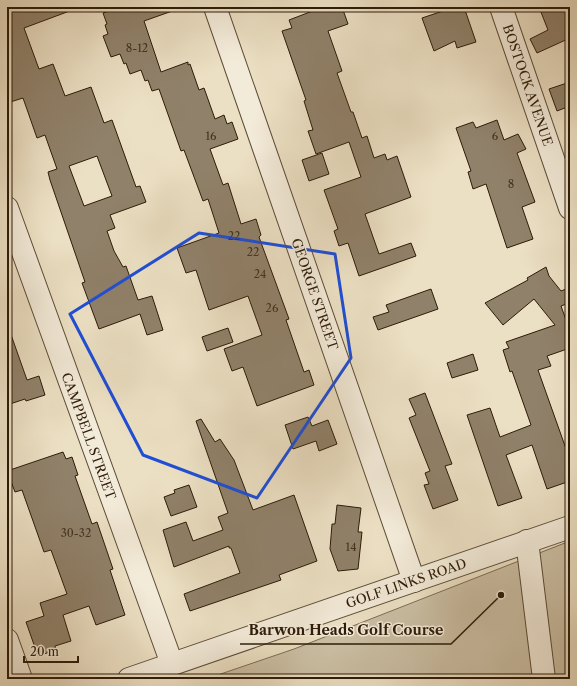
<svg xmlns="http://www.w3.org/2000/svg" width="577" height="686" viewBox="0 0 577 686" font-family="'Libre Caslon Text',serif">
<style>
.green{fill:#cbbfa4;stroke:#7c6d56}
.building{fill:#90816a;stroke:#2c1b09;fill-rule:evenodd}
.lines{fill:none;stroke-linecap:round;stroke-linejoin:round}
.minor-casing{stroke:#5c4c38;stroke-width:24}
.minor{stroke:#f3ebd9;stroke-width:22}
.marked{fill:none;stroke:#1d4ed8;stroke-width:3;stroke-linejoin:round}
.labels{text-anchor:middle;stroke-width:3;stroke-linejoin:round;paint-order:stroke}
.number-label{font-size:11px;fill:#453421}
.street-label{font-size:13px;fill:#2c1b09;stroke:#f3ebd9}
.leader{fill:none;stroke:#2c1b09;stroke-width:1.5}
.callout-dot{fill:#2c1b09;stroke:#f3ebd9;stroke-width:1.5}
.callout-label{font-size:14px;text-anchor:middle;font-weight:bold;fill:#2c1b09;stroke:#f3ebd9;stroke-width:3;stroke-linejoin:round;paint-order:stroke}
</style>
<rect width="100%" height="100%" fill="#ece0c4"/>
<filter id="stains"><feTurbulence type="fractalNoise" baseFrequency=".005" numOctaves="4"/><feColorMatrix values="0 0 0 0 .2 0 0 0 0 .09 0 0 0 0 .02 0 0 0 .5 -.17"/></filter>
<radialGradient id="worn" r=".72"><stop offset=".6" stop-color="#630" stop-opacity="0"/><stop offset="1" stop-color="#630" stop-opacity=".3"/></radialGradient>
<polygon class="green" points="570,541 570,679 206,679 294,649"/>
<g class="building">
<path d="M23 7H74L75 9 24 28 39 69 53 64 65 96 91 87 104 123 112 120 136 187 140 186 146 202 110 215 115 228 107 231 114 251 123 267 126 266 138 300 152 296 163 330 147 335 140 314 99 329 82 283 85 282 50 180 48 172 57 169 45 135 37 138 23 98 7 103V13ZM97 156 112 196 84 206 69 166Z"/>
<polygon points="121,7 178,7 178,9 144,21 161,72 188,62 188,65 190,64 199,90 204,88 215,119 224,115 227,124 232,122 238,139 210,149 223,185 228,183 241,224 256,219 261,235 259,237 289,319 286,320 304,372 309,370 314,385 257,406 243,367 232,371 224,349 262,335 248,296 209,310 196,270 186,273 177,248 219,233 208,199 203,201 184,150 181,151 159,89 152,91 148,80 145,81 141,70 130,74 126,63 124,64 120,54 111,57 103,36 108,34 105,25 107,24 103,13"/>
<polygon points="323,7 342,7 348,24 328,31 342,71 337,73 351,112 353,112 362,138 367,136 374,158 385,154 387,160 397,156 411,197 365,214 379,254 411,243 416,256 359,276 348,243 339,246 334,231 338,229 324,190 361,177 349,142 316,154 308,131 313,130 304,101 306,100 282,31 292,28 289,20"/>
<polygon points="455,7 464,7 476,42 457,48 455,41 434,51 422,18"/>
<polygon points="539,7 570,7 570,38 537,53 530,39 548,30"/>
<polygon points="570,82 570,106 557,111 549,89"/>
<polygon points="497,120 504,140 518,134 526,149 517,153 535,202 522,207 533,239 507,248 486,184 473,189 468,172 471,171 456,128 473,122 476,128"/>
<polygon points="322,153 329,174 309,181 302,160"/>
<polygon points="546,267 549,276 561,291 566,289 569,303 561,306 570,331 570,348 547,356 551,366 538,370 570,460 570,481 547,489 532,445 506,455 522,498 498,506 467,415 490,408 500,437 531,425 512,371 510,372 503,350 509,348 506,342 555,325 534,299 503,325 485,303 528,280 527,278"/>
<polygon points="431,289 438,309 378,330 373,317 389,312 386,305"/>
<polygon points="228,328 233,342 207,351 202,337"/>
<polygon points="9,329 27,380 39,376 45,395 26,401 25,399 7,405 7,330"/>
<polygon points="473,354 478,370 452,378 447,363"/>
<polygon points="425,393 452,464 445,466 458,500 433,509 424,485 429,484 425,473 430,471 409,418 416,415 409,399"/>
<polygon points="308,417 312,426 328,420 337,444 319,451 316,441 293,449 285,425"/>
<polygon points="201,419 215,442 220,439 234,460 253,510 294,495 317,561 279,575 281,580 190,611 184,594 240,573 231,548 229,548 229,546 174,567 163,530 186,522 193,541 223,530 218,517 228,513 196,421"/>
<polygon points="63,452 66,459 72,457 78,475 75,476 92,524 97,522 113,569 110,570 125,615 96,625 89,606 63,615 71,641 55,646 56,650 38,656 26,622 44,616 40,603 67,594 51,550 44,552 22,490 15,492 7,471"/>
<polygon points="189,485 197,507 171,516 164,497 175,493 174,490"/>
<polygon points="337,505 361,508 358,532 362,532 358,569 338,571 330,549 332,524 335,524"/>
</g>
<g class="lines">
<g class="minor-casing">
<g id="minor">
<polyline points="215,7 414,581"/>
<polyline points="501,7 570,208"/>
<polyline points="7,208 172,664"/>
<polyline points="527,541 544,679"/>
<polyline points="7,640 21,679"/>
<polyline points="129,679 570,527"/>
</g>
</g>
<use href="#minor" class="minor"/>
</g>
<path class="marked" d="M199 233 335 254 351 358 257 498 143 455 70 314Z"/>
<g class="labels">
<g class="number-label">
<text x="137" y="52">8-12</text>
<text x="211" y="140">16</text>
<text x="495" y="140">6</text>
<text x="511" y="188">8</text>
<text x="234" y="240">22</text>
<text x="253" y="256">22</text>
<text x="260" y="278">24</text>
<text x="272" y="312">26</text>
<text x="76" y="537">30-32</text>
<text x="351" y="551">14</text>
</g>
<g class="street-label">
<text transform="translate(528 85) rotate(71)" y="5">BOSTOCK AVENUE</text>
<text transform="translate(315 294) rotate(71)" y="5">GEORGE STREET</text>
<text transform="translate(89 436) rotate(70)" y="5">CAMPBELL STREET</text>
<text transform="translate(406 583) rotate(-19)" y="5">GOLF LINKS ROAD</text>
</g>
</g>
<path class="leader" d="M501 595L451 644H240"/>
<circle class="callout-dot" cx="501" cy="595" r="4"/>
<g class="callout-label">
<text x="346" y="635">Barwon Heads Golf Course</text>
</g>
<rect width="577" height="686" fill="none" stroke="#ece0c4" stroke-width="24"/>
<rect x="8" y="8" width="561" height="670" fill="none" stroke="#2c1b09" stroke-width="2"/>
<rect x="12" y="12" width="553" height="662" fill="none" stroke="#2c1b09"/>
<path d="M24 656v6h54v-6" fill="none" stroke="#2c1b09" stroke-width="2"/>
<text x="30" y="656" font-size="12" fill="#2c1b09" stroke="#f3ebd9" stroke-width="3" paint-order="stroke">20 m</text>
<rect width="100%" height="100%" filter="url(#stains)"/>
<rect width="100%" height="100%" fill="url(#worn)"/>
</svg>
